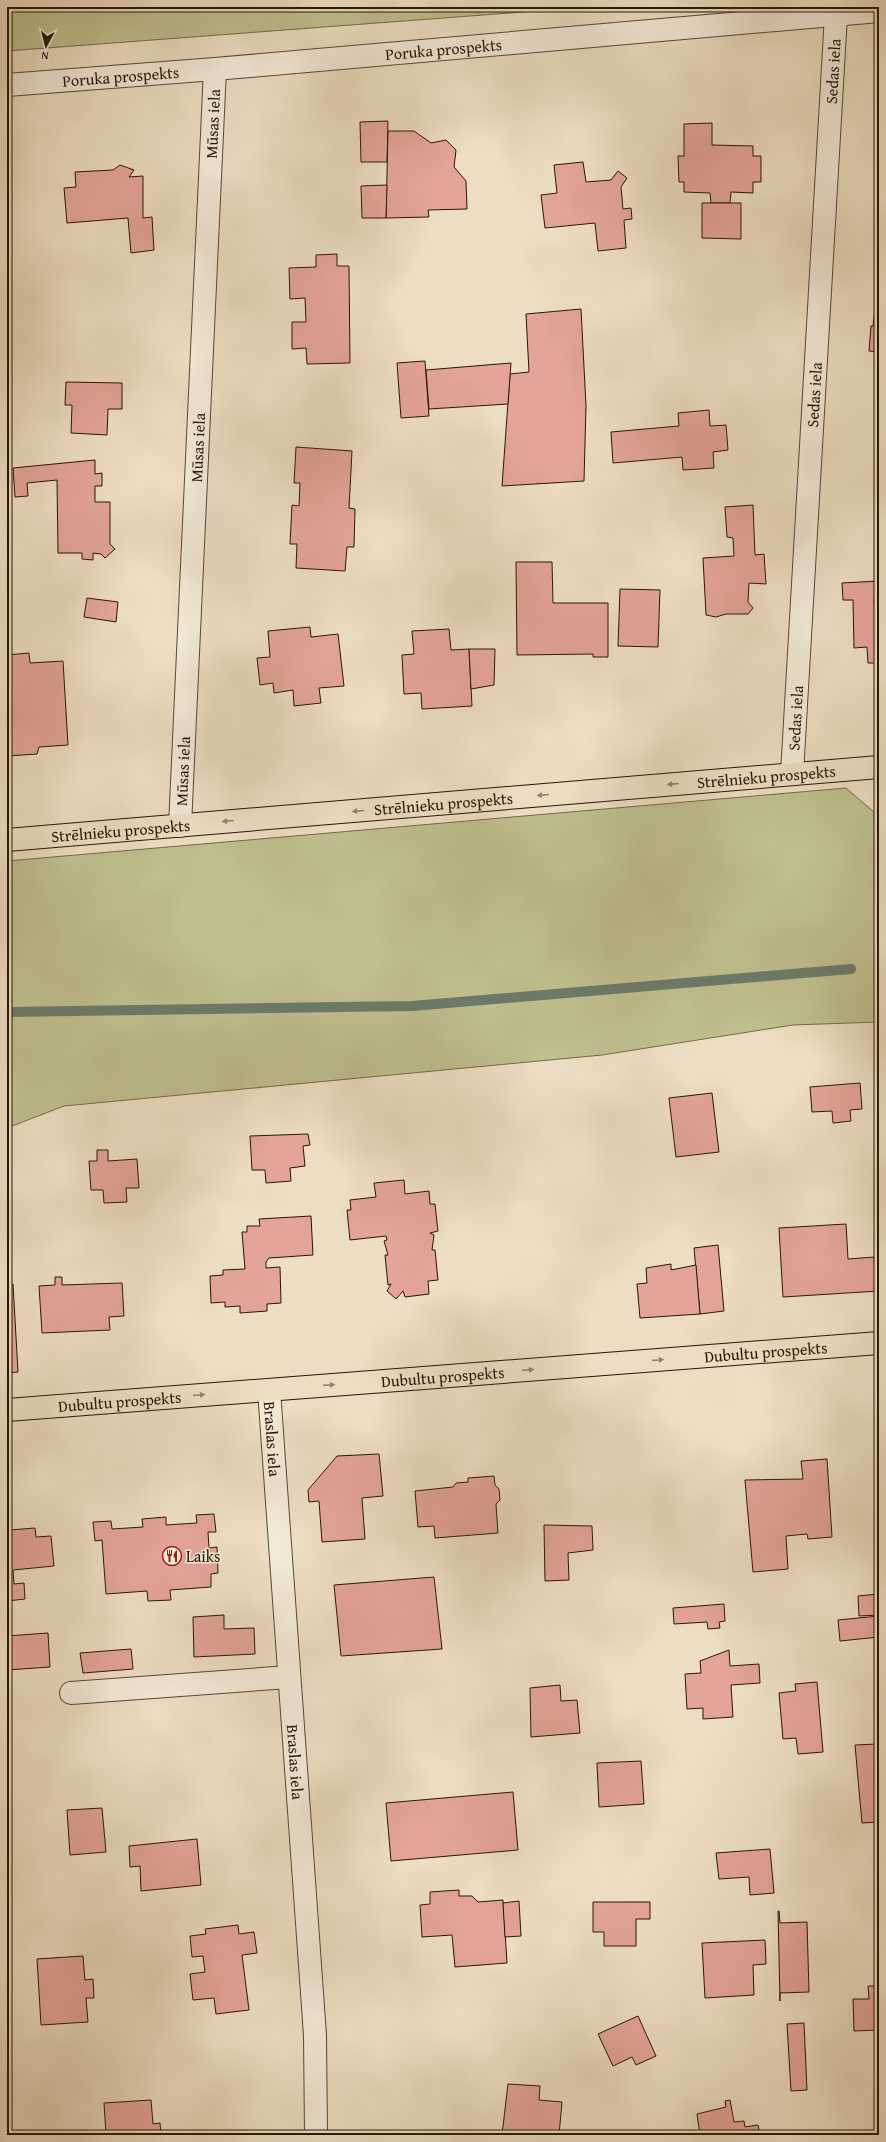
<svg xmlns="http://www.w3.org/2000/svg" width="886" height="2142" viewBox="0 0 886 2142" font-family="'Gentium Book Plus',serif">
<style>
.green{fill:#c0bf8e;stroke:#746a4a}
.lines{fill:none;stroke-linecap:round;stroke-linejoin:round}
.stream{stroke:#6c7a6b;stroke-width:10}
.building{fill:#e4a499;stroke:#271606}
.minor-casing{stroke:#584835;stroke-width:24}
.major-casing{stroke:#271606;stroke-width:24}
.minor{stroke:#f3e9d7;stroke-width:22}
.major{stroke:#edddc2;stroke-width:22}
.oneway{fill:#94836d}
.labels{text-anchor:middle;stroke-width:3;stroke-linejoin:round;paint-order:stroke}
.street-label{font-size:16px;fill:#271606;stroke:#f3e9d7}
.poi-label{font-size:16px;fill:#271606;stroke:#f3e9d7;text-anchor:start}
</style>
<rect width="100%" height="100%" fill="#edddc2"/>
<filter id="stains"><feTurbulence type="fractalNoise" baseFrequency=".005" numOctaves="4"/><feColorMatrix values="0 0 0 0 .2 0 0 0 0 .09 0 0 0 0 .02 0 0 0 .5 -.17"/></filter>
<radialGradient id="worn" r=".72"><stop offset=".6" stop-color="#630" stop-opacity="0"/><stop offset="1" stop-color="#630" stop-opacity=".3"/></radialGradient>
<g class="green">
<polygon points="7,7 589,7 7,51"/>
<polygon points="846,788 874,812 879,826 879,1022 793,1025 602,1055 64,1106 7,1128 7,861"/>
</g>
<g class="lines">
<polyline class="stream" points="7,1012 412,1006 851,969"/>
</g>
<g class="building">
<polygon points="388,121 387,162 361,162 360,122"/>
<polygon points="712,123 712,145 753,146 753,156 761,156 761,182 753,182 753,193 731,192 730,203 711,203 710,193 684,192 684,182 679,182 678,156 684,156 684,124"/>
<polygon points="388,131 414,131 431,143 446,140 456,150 454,167 466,181 467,209 428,210 429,217 386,218"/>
<polygon points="583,162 586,182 611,180 618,171 627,178 621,187 623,209 631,208 632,219 624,220 626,248 598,251 595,223 545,228 541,195 557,193 554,165"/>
<polygon points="120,165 134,170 129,177 143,176 143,218 152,217 154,250 131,253 128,218 67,223 64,188 76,187 75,172 113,170"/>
<polygon points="387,185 386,218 362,218 361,186"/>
<polygon points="702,203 741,203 741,239 702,238"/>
<polygon points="337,254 337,266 349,266 350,363 307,364 306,348 292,349 292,322 306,322 305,298 290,299 289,268 316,267 316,255"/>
<polygon points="876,302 879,302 879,352 869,351 871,326 873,326"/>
<polygon points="581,309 586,406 584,481 502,486 510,374 529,372 526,314"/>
<polygon points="425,361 429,416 401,418 397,363"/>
<polygon points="511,363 508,404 429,409 426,370"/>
<polygon points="66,382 122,383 122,409 108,409 107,435 71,433 72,405 65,405"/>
<polygon points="709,410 710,426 726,425 728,450 713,452 714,468 683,470 682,457 613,463 611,432 679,426 678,413"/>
<polygon points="296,447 352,451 349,508 355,509 354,547 347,547 345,571 296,568 297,544 290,544 292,505 299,506 300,483 294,483"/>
<polygon points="95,460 95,474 102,473 102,486 95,486 95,502 110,502 110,544 115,549 105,558 101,554 93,553 93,560 82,559 82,553 58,553 57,480 27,483 28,496 15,497 13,468"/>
<polygon points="753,505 755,555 764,554 766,584 749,583 748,602 753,608 748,614 726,614 716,617 706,615 703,558 734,556 733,538 727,537 725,507"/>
<polygon points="516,562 552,562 553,603 608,603 608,657 593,657 593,654 517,655"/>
<polygon points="878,581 879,599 874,599 875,613 879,613 879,663 868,663 867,647 854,648 853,600 843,600 842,583"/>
<polygon points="620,589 660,590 658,647 618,646"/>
<polygon points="87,598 118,602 116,622 84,617"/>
<polygon points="310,627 311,637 338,634 344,686 319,688 321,703 294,706 293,690 274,693 273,683 260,685 257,658 270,657 268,631"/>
<polygon points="449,629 451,650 469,649 472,706 422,709 421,693 404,694 402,655 414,654 412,631"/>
<polygon points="469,649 495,649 494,685 471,689"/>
<polygon points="29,653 30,663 63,661 68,745 39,747 37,754 7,756 7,655"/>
<polygon points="860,1083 862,1109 850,1110 851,1121 833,1123 832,1111 812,1112 810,1087"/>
<polygon points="712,1093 719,1152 676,1157 669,1098"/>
<polygon points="308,1134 310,1145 303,1146 305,1166 290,1168 291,1181 266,1183 265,1170 252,1170 250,1136"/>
<polygon points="97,1150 108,1150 108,1161 137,1159 139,1188 126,1188 127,1202 104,1203 103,1190 91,1190 89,1161 97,1161"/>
<polygon points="7,1180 9,1213 7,1213"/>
<polygon points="404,1180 405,1194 429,1191 430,1204 435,1204 438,1231 430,1233 434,1235 432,1250 435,1250 438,1280 428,1281 429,1294 405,1297 403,1291 396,1299 387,1291 391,1284 388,1285 385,1255 388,1255 384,1241 387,1240 386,1236 350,1240 347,1210 351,1210 350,1200 376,1197 374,1183"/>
<polygon points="7,1213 9,1213 11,1235 7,1235"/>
<polygon points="311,1216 313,1255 269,1258 266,1262 266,1268 280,1267 281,1303 267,1304 267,1311 240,1313 240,1306 225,1307 225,1302 211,1303 210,1276 223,1275 223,1270 245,1269 242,1232 247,1232 247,1226 260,1226 259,1219"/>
<polygon points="846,1224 848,1259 874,1257 875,1273 879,1273 879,1291 783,1297 779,1228"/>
<polygon points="718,1245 724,1311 700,1314 694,1248"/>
<polygon points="671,1264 671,1270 696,1265 700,1314 640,1318 637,1284 647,1283 646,1268"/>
<polygon points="55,1277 62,1277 62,1285 122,1283 124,1316 109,1317 110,1330 42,1333 39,1286 55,1285"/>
<polygon points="13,1284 18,1372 7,1373 7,1285"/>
<polygon points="379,1454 383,1496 362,1498 365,1539 322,1542 319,1501 309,1502 308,1490 337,1456"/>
<polygon points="827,1459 832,1537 808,1539 807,1534 786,1536 788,1569 753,1572 745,1480 803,1479 801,1461"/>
<polygon points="494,1476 495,1485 499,1489 500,1500 496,1504 498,1533 435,1538 434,1526 418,1527 415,1491 453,1487 456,1483 468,1482 468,1478"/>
<polygon points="214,1514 216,1532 208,1532 209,1548 217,1547 218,1573 211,1574 211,1587 170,1590 171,1600 148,1601 147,1591 106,1594 102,1540 95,1541 93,1522 111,1521 112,1529 143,1527 142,1519 166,1517 166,1525 197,1523 196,1515"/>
<polygon points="544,1525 592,1526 593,1550 568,1553 569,1580 545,1581"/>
<polygon points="35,1528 36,1537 51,1536 54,1566 13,1570 14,1584 24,1583 25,1599 7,1601 7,1540 11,1540 10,1530"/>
<polygon points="434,1577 442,1649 341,1656 334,1585"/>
<polygon points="879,1594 879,1615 859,1616 858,1596"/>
<polygon points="724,1604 725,1621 719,1622 720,1628 708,1629 707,1622 674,1624 673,1608"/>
<polygon points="224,1615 224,1629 254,1628 255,1654 194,1657 193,1617"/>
<polygon points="879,1616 879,1637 840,1641 838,1620"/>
<polygon points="48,1633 50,1667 7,1670 7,1636"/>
<polygon points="131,1649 133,1669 83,1673 80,1653"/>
<polygon points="729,1650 730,1666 759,1664 760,1683 731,1685 733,1717 703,1719 703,1708 687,1709 685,1674 701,1673 700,1661"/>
<polygon points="817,1682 823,1752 798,1754 796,1738 783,1739 779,1693 796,1691 795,1684"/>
<polygon points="560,1685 561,1701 577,1700 580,1733 531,1737 530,1688"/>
<polygon points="878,1744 879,1822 862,1823 855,1745"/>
<polygon points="641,1761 644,1804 599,1807 597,1763"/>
<polygon points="513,1792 518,1850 391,1861 386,1803"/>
<polygon points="102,1808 106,1852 70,1855 67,1810"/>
<polygon points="197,1839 201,1885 141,1891 140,1866 130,1867 129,1846"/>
<polygon points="770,1849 774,1893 750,1895 749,1877 719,1879 716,1853"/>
<polygon points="459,1890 459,1896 472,1896 478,1902 503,1900 507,1963 455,1967 452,1935 422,1937 420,1905 430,1904 430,1892"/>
<polygon points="519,1901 521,1936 505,1937 503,1903"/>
<polygon points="593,1902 650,1902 650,1919 636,1919 636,1946 604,1946 604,1932 593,1932"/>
<polygon points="778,1911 779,1911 780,1923 807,1922 809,1992 780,1993 780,2001"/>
<polygon points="238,1925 239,1934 254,1932 257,1953 242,1955 249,2010 216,2014 214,1998 193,2000 190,1974 205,1972 203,1956 192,1957 190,1936 206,1934 205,1929"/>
<polygon points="765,1940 766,1964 753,1965 754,1995 705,1998 702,1943"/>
<polygon points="83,1956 85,1980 93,1979 94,1998 86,1998 88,2022 41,2025 37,1959"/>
<polygon points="868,1986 879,1986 879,2030 854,2031 853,1999 869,1999"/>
<polygon points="638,2016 656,2056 636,2065 632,2057 613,2066 598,2034"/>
<polygon points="804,2023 807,2090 791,2091 787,2024"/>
<polygon points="875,2044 879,2044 879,2063 876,2063"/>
<polygon points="508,2084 540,2086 539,2100 562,2102 559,2135 502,2135"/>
<polygon points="151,2100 153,2124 160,2123 161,2135 106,2135 104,2103"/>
<polygon points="730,2100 734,2122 744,2121 745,2127 758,2125 760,2135 700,2135 697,2114 726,2107 725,2101"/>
</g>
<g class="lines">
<g class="minor-casing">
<g id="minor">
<path id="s1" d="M7 85 215 69 879 11"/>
<path id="s2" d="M792 774 836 15"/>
<path id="s3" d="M180 826 215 69"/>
<path id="s4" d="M269 1390 315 2035 316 2135"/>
<polyline points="71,1693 289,1677"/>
</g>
</g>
<g class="major-casing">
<g id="major">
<path id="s5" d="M7 840 879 767"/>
<path id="s6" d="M7 1410 879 1343"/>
</g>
</g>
<use href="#minor" class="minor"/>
<use href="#major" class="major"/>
</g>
<defs><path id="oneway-solid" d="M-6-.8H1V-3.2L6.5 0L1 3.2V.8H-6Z"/></defs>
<g class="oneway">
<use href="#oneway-solid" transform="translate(673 784) rotate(175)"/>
<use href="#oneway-solid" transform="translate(543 795) rotate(175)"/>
<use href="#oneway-solid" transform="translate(358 811) rotate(175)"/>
<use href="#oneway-solid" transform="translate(228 821) rotate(175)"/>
<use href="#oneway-solid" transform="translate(658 1360) rotate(-4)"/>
<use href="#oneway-solid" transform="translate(528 1370) rotate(-4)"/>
<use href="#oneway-solid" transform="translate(329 1385) rotate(-4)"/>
<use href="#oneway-solid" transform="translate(199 1395) rotate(-4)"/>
</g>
<defs>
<g id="restaurant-ring" transform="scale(1)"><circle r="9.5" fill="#f3e9d7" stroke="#8f2418" stroke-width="1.5"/><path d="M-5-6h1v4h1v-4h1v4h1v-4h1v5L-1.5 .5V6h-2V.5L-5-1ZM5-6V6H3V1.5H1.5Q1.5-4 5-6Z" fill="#8f2418"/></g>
</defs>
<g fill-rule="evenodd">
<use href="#restaurant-ring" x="172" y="1556"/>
</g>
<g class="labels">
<g class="street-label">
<text dy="6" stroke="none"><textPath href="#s1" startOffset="438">Poruka prospekts</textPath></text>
<text dy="6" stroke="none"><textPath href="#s2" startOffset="704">Sedas iela</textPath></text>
<text dy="6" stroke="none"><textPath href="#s1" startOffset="114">Poruka prospekts</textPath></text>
<text dy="6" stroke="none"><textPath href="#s3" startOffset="703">Mūsas iela</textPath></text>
<text dy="6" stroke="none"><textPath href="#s2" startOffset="380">Sedas iela</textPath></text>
<text dy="6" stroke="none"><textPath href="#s3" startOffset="379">Mūsas iela</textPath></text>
<text dy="6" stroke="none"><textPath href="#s2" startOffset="56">Sedas iela</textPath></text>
<text dy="6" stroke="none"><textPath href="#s3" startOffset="55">Mūsas iela</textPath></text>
<text dy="6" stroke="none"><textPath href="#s5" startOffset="762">Strēlnieku prospekts</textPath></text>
<text dy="6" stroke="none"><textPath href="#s5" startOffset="438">Strēlnieku prospekts</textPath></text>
<text dy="6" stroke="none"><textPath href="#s5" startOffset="114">Strēlnieku prospekts</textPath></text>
<text dy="6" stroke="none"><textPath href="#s6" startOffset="761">Dubultu prospekts</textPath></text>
<text dy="6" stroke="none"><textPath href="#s6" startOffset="437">Dubultu prospekts</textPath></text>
<text dy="6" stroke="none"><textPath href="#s6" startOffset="113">Dubultu prospekts</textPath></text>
<text dy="6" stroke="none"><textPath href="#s4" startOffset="49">Braslas iela</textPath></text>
<text dy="6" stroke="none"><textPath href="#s4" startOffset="373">Braslas iela</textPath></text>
</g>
<g class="poi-label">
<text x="186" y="1562">Laiks</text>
</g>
</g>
<rect width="886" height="2142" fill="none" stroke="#edddc2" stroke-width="24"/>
<rect x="8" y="8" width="870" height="2126" fill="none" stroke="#271606" stroke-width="2"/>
<rect x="12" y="12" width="862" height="2118" fill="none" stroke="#271606"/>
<g transform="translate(46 46) rotate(187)" stroke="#f3e9d7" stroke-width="3" paint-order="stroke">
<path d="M0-3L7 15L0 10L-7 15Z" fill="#271606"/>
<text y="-6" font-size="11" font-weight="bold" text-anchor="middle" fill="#271606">N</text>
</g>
<rect width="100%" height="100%" filter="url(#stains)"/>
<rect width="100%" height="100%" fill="url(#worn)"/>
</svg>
